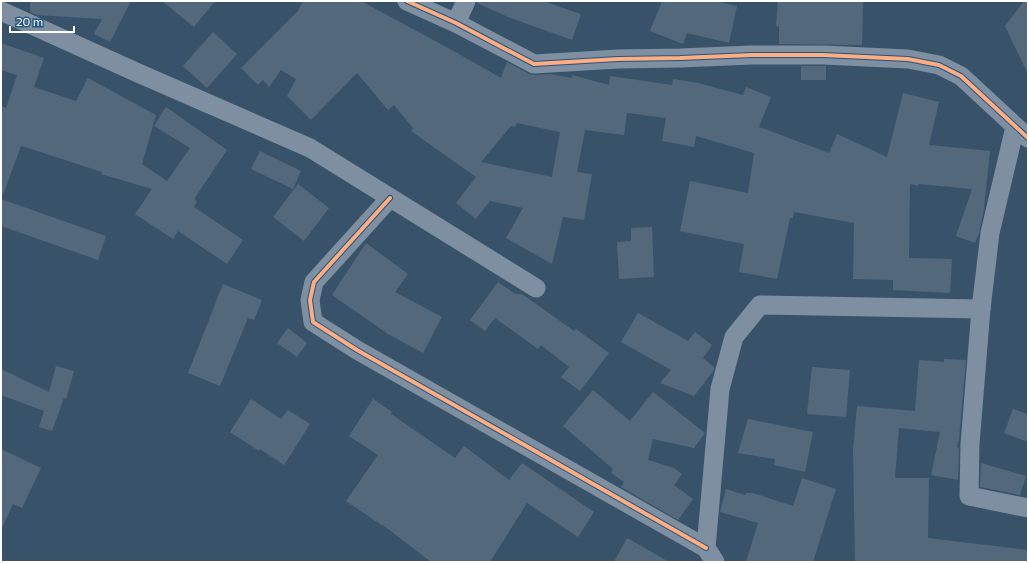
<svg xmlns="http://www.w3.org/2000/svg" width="1029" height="563" viewBox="0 0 1029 563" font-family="Commissioner,sans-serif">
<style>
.building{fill:#53697b;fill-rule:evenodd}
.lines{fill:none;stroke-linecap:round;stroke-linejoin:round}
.street{stroke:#7d8fa0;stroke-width:19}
.cycleway-casing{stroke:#23557e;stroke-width:6}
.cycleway{stroke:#ffac80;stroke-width:4}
</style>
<rect width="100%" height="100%" fill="#385369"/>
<g class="building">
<polygon points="30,1 131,1 110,42 94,34 102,19 37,15 30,12"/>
<polygon points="162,1 215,1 194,27"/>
<path d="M303 1H361L450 49 501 78 507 62 529 74 535 75 550 74 572 78V75L609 85 610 76 672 85 673 79 698 83 743 95 746 87 771 97 759 127 829 153 837 134 887 157 903 93 939 102 929 145 990 151 984 208 979 233 975 243 956 236 972 189 919 184 918 186 910 184 909 258 952 259 950 293 893 290V280L853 279 854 223 794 212 793 218H790L777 279 739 272 744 244 680 231 690 181 748 193 754 153 696 136 694 147 662 141 666 118 627 113 624 135 585 130 577 172 592 174 584 220 563 217 552 264 506 238 523 208 490 201 476 219 456 203 476 177 411 131 413 128 394 105 388 110 357 73 311 120 287 96 296 79 281 70 269 87 263 80 258 85 241 68 298 11ZM517 123 560 132 552 177 481 162 511 126 515 127Z"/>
<polygon points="477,1 543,1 581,14 572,40 508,17 477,3"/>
<polygon points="662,1 715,1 737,6 729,43 687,33 683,44 650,31"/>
<polygon points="778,1 863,1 862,45 779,44 779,26 776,26"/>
<polygon points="1024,1 1028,1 1028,74 1005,26"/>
<polygon points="213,32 237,54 207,88 183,66"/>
<polygon points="1,43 44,58 34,87 76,101 88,78 156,115 142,164 167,181 190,148 154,126 166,107 227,150 194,199 197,201 194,207 243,240 227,264 178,231 173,239 135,214 152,189 101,174 102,172 28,148 21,146 3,195 1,195 1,106 6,108 17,75 1,70"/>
<rect x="801" y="66" width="25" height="14"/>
<polygon points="260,151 301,171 293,189 251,169"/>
<polygon points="298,184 329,208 304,241 273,217"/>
<polygon points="1,199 106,236 98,260 1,226"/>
<polygon points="652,227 654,277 619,279 617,242 631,241 631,228"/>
<polygon points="366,243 408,274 395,292 442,317 423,353 388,334 332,295"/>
<polygon points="498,282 515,294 522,294 574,331 576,329 609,353 580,391 561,377 569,367 541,345 538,349 495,318 485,331 470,320"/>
<polygon points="223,284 262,300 254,320 248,318 220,386 188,373"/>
<polygon points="638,313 688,341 695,332 712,345 703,358 714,367 714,370 694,396 660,383 671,370 621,342"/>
<polygon points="288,328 307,343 297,357 277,343"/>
<polygon points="944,359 966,360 959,439 957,447 959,448 958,480 931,475 940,432 899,428 895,478 929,478 928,538 1028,550 1028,562 855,562 853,450 857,406 915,411 919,360 944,362"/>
<polygon points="56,366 74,371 66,399 64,398 52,431 39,427 44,411 1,395 1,369 49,392"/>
<polygon points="812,367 850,370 846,417 807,414"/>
<polygon points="593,390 630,421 653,392 705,433 694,448 653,439 648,460 674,468 682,474 674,485 693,499 678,520 621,487 624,482 611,473 613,469 563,426"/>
<polygon points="251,399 281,419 288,410 310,424 284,465 260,449 259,451 230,432"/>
<polygon points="373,399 392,412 391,414 455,458 464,446 509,480 522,463 594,512 578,537 527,503 490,562 431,562 383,525 383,526 346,501 378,455 349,436"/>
<polygon points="1013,409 1028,414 1028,442 1004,433"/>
<polygon points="748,419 813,432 805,472 774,465 775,459 738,453"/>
<polygon points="1,449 41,468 22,508 13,504 1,530"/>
<polygon points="981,463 1026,476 1020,495 980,487"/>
<polygon points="802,478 836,489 813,562 746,562 758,523 720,512 726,489 745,495 746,493 753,493 793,506"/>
<polygon points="627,538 669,562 614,562"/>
</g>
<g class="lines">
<g class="street">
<polyline points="407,1 456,23 534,64 618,59 680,58 752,55 823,55 908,59 939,65 961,76 1028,138"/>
<polyline points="1,11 138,73 310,148 536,288"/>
<polyline points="456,23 466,1"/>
<polyline points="1015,127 990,233 981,309 970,444 969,496 1028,508"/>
<polyline points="390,198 314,282 310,300 313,322 357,350 706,548"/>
<polyline points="715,562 706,548 720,389 734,337 760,305 981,309"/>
</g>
<g class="cycleway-casing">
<g id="cycleway">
<polyline points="407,1 456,23 534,64 618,59 680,58 752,55 823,55 908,59 939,65 961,76 1028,138"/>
<polyline points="390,198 314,282 310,300 313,322 357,350 706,548"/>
</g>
</g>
<use href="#cycleway" class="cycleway"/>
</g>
<rect width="1029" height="563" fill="none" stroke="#ffffff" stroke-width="4"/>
<path d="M10 26v6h64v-6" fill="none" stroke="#ffffff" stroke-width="2"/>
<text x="16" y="26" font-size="12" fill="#ffffff" stroke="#23557e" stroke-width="3" paint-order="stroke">20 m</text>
</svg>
